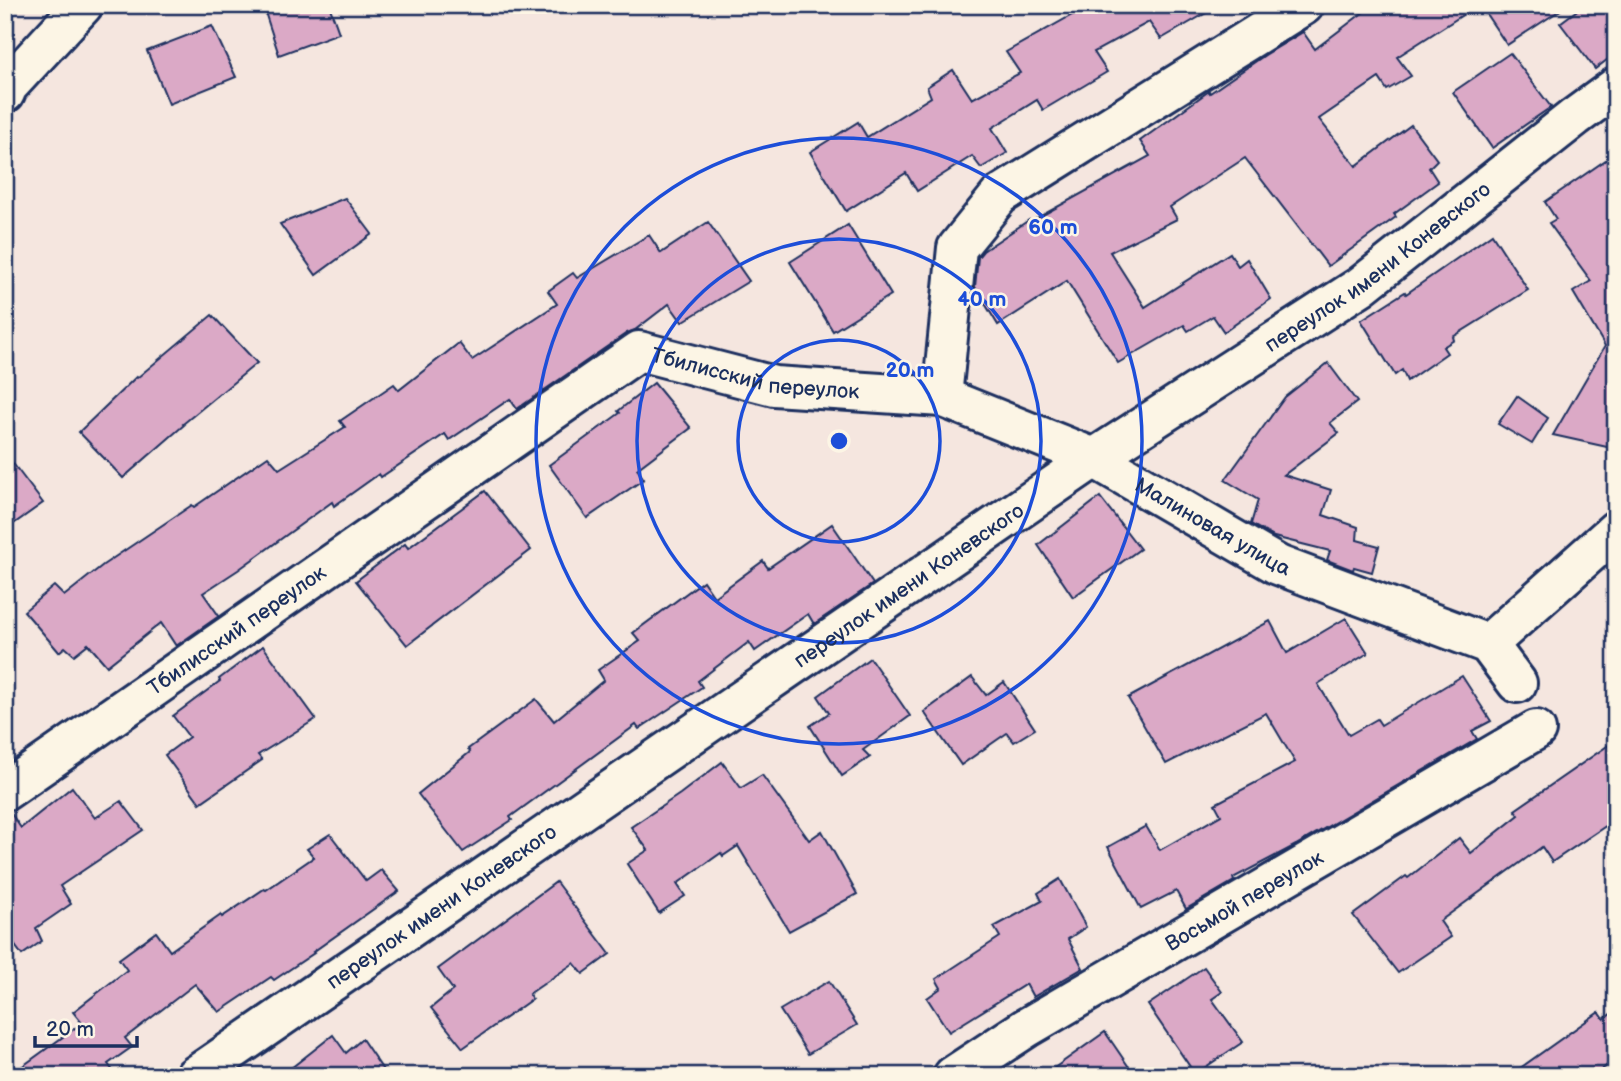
<svg xmlns="http://www.w3.org/2000/svg" width="1621" height="1081" viewBox="0 0 1621 1081" font-family="'Balsamiq Sans',sans-serif">
<style>
.building{fill:#dba9c6;stroke:#1b2f5e;stroke-width:2}
.lines{fill:none;stroke-linecap:round;stroke-linejoin:round}
.minor-casing{stroke:#1b2f5e;stroke-width:44}
.minor{stroke:#fcf5e5;stroke-width:38}
.ring{fill:none;stroke:#1d4ed8;stroke-width:3.5}
.labels{text-anchor:middle;stroke-width:5;stroke-linejoin:round;paint-order:stroke}
.street-label{font-size:21px;fill:#1b2f5e;stroke:#fcf5e5}
.centre{fill:#1d4ed8;stroke:#fcf5e5;stroke-width:3.5}
.ring-label{font-size:21px;text-anchor:middle;font-weight:bold;fill:#1d4ed8;stroke:#fcf5e5;stroke-width:5;stroke-linejoin:round;paint-order:stroke}
</style>
<rect width="100%" height="100%" fill="#f5e6df"/>
<filter id="ink" filterUnits="userSpaceOnUse"><feTurbulence type="fractalNoise" baseFrequency=".0143" numOctaves="2"/><feDisplacementMap in="SourceGraphic" scale="14" xChannelSelector="R" yChannelSelector="G"/><feConvolveMatrix kernelMatrix="1 2 1 2 8 2 1 2 1" color-interpolation-filters="sRGB"/></filter>
<g filter="url(#ink)">
<g class="building">
<polygon points="281,5 329,5 339,33 279,55 265,12"/>
<polygon points="1090,5 1220,5 1161,39 1149,22 1094,52 1107,72 1043,110 1037,100 992,128 1007,153 981,168 972,156 917,191 906,173 846,211 810,152 858,122 867,137 931,97 927,87 953,70 972,99 1020,73 1006,52"/>
<polygon points="1373,5 1478,5 1397,57 1411,76 1387,90 1379,78 1319,119 1356,166 1411,125 1437,160 1429,168 1438,182 1394,214 1396,217 1328,266 1245,158 1170,207 1177,219 1110,252 1145,307 1230,253 1238,266 1247,259 1271,299 1224,332 1213,316 1188,331 1184,325 1118,363 1067,281 998,325 975,287 978,257 983,251 1029,220 1030,222 1150,156 1140,141 1209,91 1210,93 1265,55 1303,32 1315,49"/>
<polygon points="1480,5 1568,5 1507,45"/>
<polygon points="1584,5 1616,5 1616,53 1595,69 1560,23"/>
<polygon points="212,26 236,77 169,104 147,51"/>
<polygon points="1510,53 1551,107 1492,148 1453,92"/>
<polygon points="1616,153 1616,449 1553,435 1605,346 1573,292 1591,281 1549,223 1556,219 1545,202"/>
<polygon points="345,198 372,234 316,275 280,224"/>
<polygon points="708,222 749,281 682,322 669,304 635,330 627,333 517,409 510,399 449,440 445,434 381,477 379,474 334,506 332,502 238,570 203,593 219,616 176,646 161,623 107,666 88,644 74,655 65,647 59,652 24,611 54,586 64,596 103,565 192,505 194,507 268,456 279,469 345,427 340,421 394,384 399,390 459,343 472,360 557,304 548,291 573,273 577,278 649,235 661,253"/>
<polygon points="848,225 891,295 833,331 790,262"/>
<polygon points="1492,234 1528,290 1453,337 1454,340 1443,347 1447,353 1407,381 1402,370 1395,375 1361,320 1405,292 1406,294"/>
<polygon points="212,315 257,363 183,424 184,425 123,478 79,432 136,377 137,378"/>
<polygon points="1328,363 1357,402 1330,423 1339,433 1284,475 1331,490 1323,515 1358,527 1357,540 1379,546 1372,572 1354,567 1353,570 1327,560 1330,551 1274,537 1251,524 1258,500 1225,480 1285,397"/>
<polygon points="654,383 691,428 637,469 644,479 587,518 549,465 620,413 618,411"/>
<polygon points="1517,396 1548,418 1532,444 1498,424"/>
<polygon points="5,453 43,503 5,530"/>
<polygon points="485,491 531,550 407,645 356,581 405,544 408,548"/>
<polygon points="1100,497 1140,549 1073,597 1038,545"/>
<polygon points="832,524 873,584 814,624 808,614 755,651 749,642 698,681 702,687 639,729 636,725 510,817 512,820 463,852 418,794 470,752 468,749 536,699 554,721 604,680 598,670 640,641 633,633 703,581 714,597 763,561 768,568"/>
<polygon points="1346,618 1368,653 1318,684 1349,735 1377,719 1381,725 1462,676 1491,721 1472,731 1477,739 1296,845 1233,878 1234,881 1186,909 1176,891 1141,909 1108,847 1146,826 1160,850 1221,815 1215,804 1295,762 1266,713 1166,764 1128,698 1270,621 1287,653"/>
<polygon points="263,646 316,719 258,755 262,760 200,803 165,755 189,737 173,716 220,681 219,679"/>
<polygon points="870,658 910,716 863,750 870,757 842,776 810,726 829,713 818,696"/>
<polygon points="972,677 986,695 1004,682 1035,729 1014,742 1007,733 961,765 924,712"/>
<polygon points="1616,740 1616,819 1552,862 1542,847 1440,921 1451,937 1398,973 1353,915 1406,876 1408,878 1459,838 1471,853 1519,815 1515,810"/>
<polygon points="722,762 741,788 762,775 809,840 822,831 857,894 789,931 738,846 723,856 721,853 677,884 685,896 659,913 627,864 648,850 631,827 680,794"/>
<polygon points="72,787 95,818 121,801 143,830 60,886 71,904 36,928 42,941 22,955 5,932 5,813 10,812 21,828"/>
<polygon points="330,834 366,881 381,870 399,891 313,952 314,953 274,980 271,977 219,1012 195,984 125,1038 132,1047 108,1064 117,1076 9,1076 82,1023 73,1012 127,970 119,959 156,932 170,951 221,915 222,917 264,889 266,890 314,857 307,849"/>
<polygon points="1060,879 1086,927 1068,939 1083,968 1033,997 1026,984 949,1032 927,998 941,988 936,979 1000,937 994,927 1042,901 1038,893"/>
<polygon points="556,882 610,954 583,974 574,963 529,994 532,999 463,1048 431,1008 453,990 438,969"/>
<polygon points="1204,967 1222,992 1212,999 1243,1042 1195,1074 1148,1005"/>
<polygon points="829,981 857,1025 808,1054 780,1010"/>
<polygon points="1616,1010 1616,1058 1594,1076 1509,1076 1599,1012 1604,1019"/>
<polygon points="1105,1032 1135,1076 1043,1076"/>
<polygon points="333,1035 346,1053 362,1039 387,1076 281,1076"/>
</g>
<g class="lines">
<g class="minor-casing">
<g id="minor">
<polyline points="5,93 8,86 83,5"/>
<path id="s1" d="M942 397 1094 458 1278 565 1488 644 1517 683"/>
<polyline points="1488,644 1616,530"/>
<path id="s2" d="M5 791 639 351 774 386 942 397 957 248 1000 195 1304 5"/>
<path id="s3" d="M195 1076 1094 458 1361 286 1575 117 1616 87"/>
<path id="s4" d="M953 1076 1026 1028 1536 730"/>
</g>
</g>
<use href="#minor" class="minor"/>
</g>
</g>
<g class="ring">
<circle cx="839" cy="441" r="101"/>
<circle cx="839" cy="441" r="202"/>
<circle cx="839" cy="441" r="303"/>
</g>
<g class="labels">
<g class="street-label">
<text dy="7" stroke="none"><textPath href="#s3" startOffset="1433">переулок имени Коневского</textPath></text>
<text dy="7" stroke="none"><textPath href="#s2" startOffset="891">Тбилисский переулок</textPath></text>
<text dy="7" stroke="none"><textPath href="#s1" startOffset="301">Малиновая улица</textPath></text>
<text dy="7" stroke="none"><textPath href="#s3" startOffset="866">переулок имени Коневского</textPath></text>
<text dy="7" stroke="none"><textPath href="#s2" startOffset="282">Тбилисский переулок</textPath></text>
<text dy="7" stroke="none"><textPath href="#s4" startOffset="340">Восьмой переулок</textPath></text>
<text dy="7" stroke="none"><textPath href="#s3" startOffset="299">переулок имени Коневского</textPath></text>
</g>
</g>
<circle cx="839" cy="441" r="10" class="centre"/>
<g class="ring-label">
<text x="1053" y="234">60 m</text>
<text x="982" y="306">40 m</text>
<text x="910" y="377">20 m</text>
</g>
<rect width="1621" height="1081" fill="none" stroke="#fcf5e5" stroke-width="28"/>
<rect x="14" y="14" width="1593" height="1053" fill="none" stroke="#1b2f5e" stroke-width="2.5" filter="url(#ink)"/>
<path d="M35 1036v10h102v-10" fill="none" stroke="#1b2f5e" stroke-width="3.5"/>
<text x="46" y="1036" font-size="21" fill="#1b2f5e" stroke="#fcf5e5" stroke-width="5" paint-order="stroke">20 m</text>
</svg>
